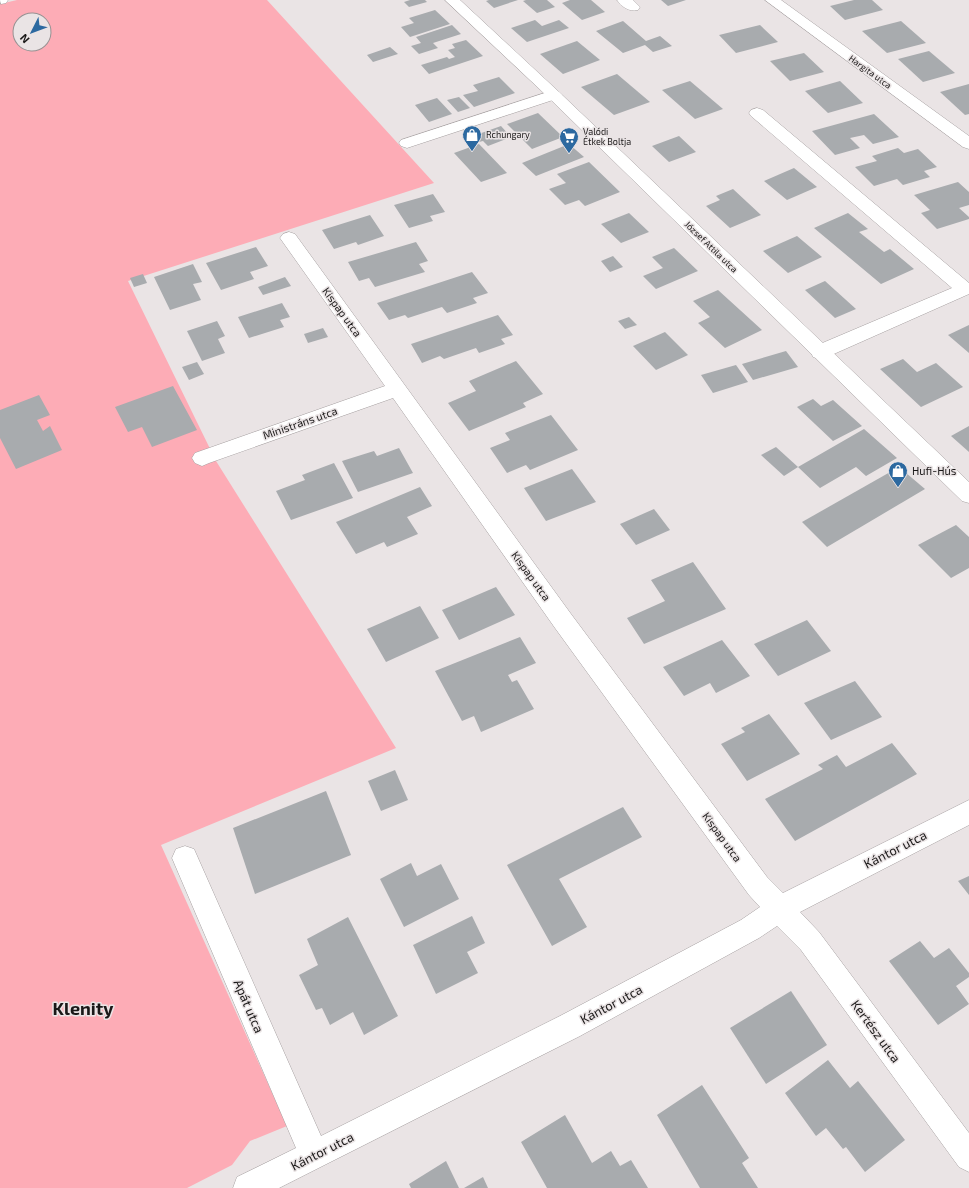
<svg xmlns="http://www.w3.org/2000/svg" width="969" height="1188" viewBox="0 0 969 1188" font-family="'Exo 2',sans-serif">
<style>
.green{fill:#fdacb6;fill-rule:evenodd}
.building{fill:#a8abae}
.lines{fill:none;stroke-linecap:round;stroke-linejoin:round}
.minor-casing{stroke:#a6a0a1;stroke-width:1}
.major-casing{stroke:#a6a0a1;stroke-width:1}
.minor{fill:#fff;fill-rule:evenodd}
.major{fill:#fff;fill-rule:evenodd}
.labels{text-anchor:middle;stroke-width:3;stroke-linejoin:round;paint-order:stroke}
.far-street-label{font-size:9px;fill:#1a1818;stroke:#eae4e5}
.far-poi-label{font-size:9px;fill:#1a1818;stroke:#eae4e5;text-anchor:start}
.street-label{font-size:11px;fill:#1a1818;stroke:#eae4e5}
.poi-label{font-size:11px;fill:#1a1818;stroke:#eae4e5;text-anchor:start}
.near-street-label{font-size:13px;fill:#1a1818;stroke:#eae4e5}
.near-district-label{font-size:18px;font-weight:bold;fill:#1a1818;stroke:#eae4e5}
</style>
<rect width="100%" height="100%" fill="#eae4e5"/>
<path class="green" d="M17 0H267L434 183 128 281 216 461 396 748 161 845 287 1126 250 1141 232 1165 187 1188H0V4ZM20 20H44V44H20Z"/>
<g class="building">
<polygon points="410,0 425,0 427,2 409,7 404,2"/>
<polygon points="489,0 518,0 494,8 486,1"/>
<polygon points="526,0 547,0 555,7 537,13 523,1"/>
<polygon points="570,0 591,0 605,12 582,20 562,3"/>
<polygon points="661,0 686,0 668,6"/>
<polygon points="854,0 872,0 883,10 845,20 830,6"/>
<polygon points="435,10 450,24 410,37 401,27 414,23 409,18"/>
<polygon points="535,20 542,26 559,20 569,28 527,42 511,28"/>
<polygon points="623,21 646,41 660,36 672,46 653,52 645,45 623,53 596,31"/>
<polygon points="901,21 926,43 887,53 862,31"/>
<polygon points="452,25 461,34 433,43 438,48 419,54 411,46 421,43 416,37"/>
<polygon points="760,25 778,42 736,53 719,35"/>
<polygon points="466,40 483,56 429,74 421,65 447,57 449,59 455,57 448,50 455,48 452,44"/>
<polygon points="577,41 600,60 563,74 540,54"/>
<polygon points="390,47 398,54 373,62 367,55"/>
<polygon points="929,51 955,73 923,82 898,59"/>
<polygon points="804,53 824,72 790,81 770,61"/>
<polygon points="617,74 650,102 614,115 581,87"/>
<polygon points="499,77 515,93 474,107 463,95 478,91 473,85"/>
<polygon points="690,81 723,109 695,119 662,90"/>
<polygon points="840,81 863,103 828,113 805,91"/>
<polygon points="969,84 969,114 965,115 940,92"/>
<polygon points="459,97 470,108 458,112 447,100"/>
<polygon points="437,98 452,114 429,122 415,105"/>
<polygon points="538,113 563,137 532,149 507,124"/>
<polygon points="874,114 899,137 873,144 864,135 850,138 860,148 835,155 812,131"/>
<polygon points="501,126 511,137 488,146 483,141 479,142 473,136"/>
<polygon points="679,136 696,152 669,162 652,146"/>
<polygon points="479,144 507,173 481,182 454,153"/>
<polygon points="569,144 584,157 536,176 522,163"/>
<polygon points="898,148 904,153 918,149 937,167 924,171 930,177 903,185 897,179 874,186 855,167 877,161 872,156"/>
<polygon points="589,162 620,192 585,206 579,200 565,205 549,189 566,183 557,174"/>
<polygon points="794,168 817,187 787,200 764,181"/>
<polygon points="958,182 969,192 969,205 959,208 969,217 969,219 937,229 921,213 930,210 914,195"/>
<polygon points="733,189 761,215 730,228 706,206 720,200 716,196"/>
<polygon points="433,194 445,212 430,216 433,221 409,228 394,205"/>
<polygon points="629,213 649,232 621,243 601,224"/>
<polygon points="848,213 868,229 859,232 884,252 890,249 914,269 881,284 814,228"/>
<polygon points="370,215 384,236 358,245 356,242 334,249 322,230"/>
<polygon points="797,236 822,257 788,273 763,251"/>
<polygon points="416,242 428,261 419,264 425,272 375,287 369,278 359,281 348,262"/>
<polygon points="256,247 268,266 250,272 254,279 221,290 206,263"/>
<polygon points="674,248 698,271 656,289 643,276 663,268 652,257"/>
<polygon points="613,256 623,267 610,272 601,261"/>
<polygon points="193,264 202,282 193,284 201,300 170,310 154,277"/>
<polygon points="472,272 488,293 473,298 477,303 447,313 442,307 408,318 405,315 389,320 377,303"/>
<polygon points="143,274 147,283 134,287 130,278"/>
<polygon points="285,277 291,286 263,295 258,287"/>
<polygon points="825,281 856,309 835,318 805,290"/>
<polygon points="718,290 762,330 725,348 698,323 710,317 693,301"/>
<polygon points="282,303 290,317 280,320 284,327 249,338 238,317"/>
<polygon points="498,315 513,335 501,339 505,344 479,353 476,348 444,359 440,356 422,363 411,344"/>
<polygon points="629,317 637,325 625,329 618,321"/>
<polygon points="217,321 225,336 218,339 225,353 202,361 187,331"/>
<polygon points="969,325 969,353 948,335"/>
<polygon points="323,328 328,337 308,343 304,334"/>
<polygon points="665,332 688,355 656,370 633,346"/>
<polygon points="786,351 798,367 753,380 742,364"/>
<polygon points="903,359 917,372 936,363 963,387 921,407 880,369"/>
<polygon points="516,361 543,394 523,403 526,407 469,431 448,403 476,391 469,381"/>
<polygon points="197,362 204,374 189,380 182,367"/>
<polygon points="736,365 748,382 713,393 701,375"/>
<polygon points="173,386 197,430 152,447 142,427 128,432 115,407"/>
<polygon points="39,395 50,415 37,420 43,431 50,426 62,450 16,469 0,438 0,410"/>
<polygon points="813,399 821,406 833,400 862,426 833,441 797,407"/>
<polygon points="551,415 578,450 530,470 526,465 507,473 490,448 510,440 505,433"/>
<polygon points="969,426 969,452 951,436"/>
<polygon points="864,429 897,458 866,476 856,467 820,488 798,467"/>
<polygon points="776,447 798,467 784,476 761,455"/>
<polygon points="399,448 413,473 358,492 342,461 374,451 377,456"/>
<polygon points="334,463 353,498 291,520 276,491 305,480 302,475"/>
<polygon points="899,467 925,489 827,547 802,522"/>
<polygon points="572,469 596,502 546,521 524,488"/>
<polygon points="420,487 432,506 407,517 418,534 387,547 384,542 356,554 336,522"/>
<polygon points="654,509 670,530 636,545 620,524"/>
<polygon points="956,525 969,537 969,568 951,578 918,545"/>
<polygon points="693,562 726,609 644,644 627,618 665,601 651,580"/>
<polygon points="496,587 515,615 459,640 442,610"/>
<polygon points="420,606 439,638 386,662 367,629"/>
<polygon points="807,620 831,651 778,676 754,644"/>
<polygon points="520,637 536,663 508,675 512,682 517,680 534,709 481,732 474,716 462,721 435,671"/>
<polygon points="722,640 750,676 716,693 710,683 684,696 663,667"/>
<polygon points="855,681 882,717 831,740 804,703"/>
<polygon points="769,714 800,754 747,781 721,744 745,732 741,728"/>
<polygon points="892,743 917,774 795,841 765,799 823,769 818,765 837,755 846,767"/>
<polygon points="395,770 408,800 381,811 368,781"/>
<polygon points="326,791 351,855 255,894 233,828"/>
<polygon points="623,807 642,837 559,879 587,927 552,946 507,865"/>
<polygon points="411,863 417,876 441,864 459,899 404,927 380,879"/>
<polygon points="969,876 969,895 958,881"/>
<polygon points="472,916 485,943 467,952 478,973 436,994 413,945"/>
<polygon points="348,917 398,1016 364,1035 353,1012 330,1025 322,1008 316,1010 299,975 318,965 307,939"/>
<polygon points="920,941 934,958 949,948 969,973 969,977 956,986 969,1004 938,1025 889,961"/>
<polygon points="791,991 827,1045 766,1084 730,1028"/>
<polygon points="828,1060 850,1088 858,1081 905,1140 865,1172 846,1147 843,1149 826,1128 816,1136 785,1093"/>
<polygon points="702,1085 749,1158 742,1163 758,1188 700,1188 657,1115"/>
<polygon points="565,1115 592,1163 611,1151 620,1166 631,1160 648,1188 547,1188 521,1142"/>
<polygon points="446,1161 459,1188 411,1188 409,1184"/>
<polygon points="483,1177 488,1188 464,1188"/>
</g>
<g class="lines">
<g class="minor-casing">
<g id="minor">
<polygon points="0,0 8,0 6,3 1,4"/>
<path d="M617 0H633L640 7 638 10C629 12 622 7 617 0Z"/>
<polygon points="765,0 781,0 969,136 969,149 963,147"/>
<polygon points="554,90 559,92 562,95 559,98 413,146 407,148 401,146 399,143 401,140"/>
<polygon points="757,108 763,110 969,283 969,294 827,357 820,359 813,357 811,352 813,347 952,288 751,116 749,113 751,110"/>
<polygon points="289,232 295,234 571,614 767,877 783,893 969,800 969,825 800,912 819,932 969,1133 969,1172 959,1167 801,950 777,926 759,938 580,1036 279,1188 233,1188 237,1177 296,1148 172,858 176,849 185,846 194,849 321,1136 560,1016 741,920 760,907 749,895 555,628 393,398 209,463 202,466 195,463 192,458 195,453 385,386 280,238 283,234"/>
</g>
</g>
<g class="major-casing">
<polygon id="major" points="445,0 460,0 559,92 969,482 969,503 962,501 549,98"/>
</g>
<use href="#minor" class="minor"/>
<use href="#major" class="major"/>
</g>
<defs>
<g id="shop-pin" transform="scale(1)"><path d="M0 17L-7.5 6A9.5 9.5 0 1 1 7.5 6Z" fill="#2c69a0" stroke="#eae4e5"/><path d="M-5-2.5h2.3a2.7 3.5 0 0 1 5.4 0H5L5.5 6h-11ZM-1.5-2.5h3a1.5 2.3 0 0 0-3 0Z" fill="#fff"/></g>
<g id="supermarket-pin" transform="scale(1)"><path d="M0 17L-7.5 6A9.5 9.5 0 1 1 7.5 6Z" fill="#2c69a0" stroke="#eae4e5"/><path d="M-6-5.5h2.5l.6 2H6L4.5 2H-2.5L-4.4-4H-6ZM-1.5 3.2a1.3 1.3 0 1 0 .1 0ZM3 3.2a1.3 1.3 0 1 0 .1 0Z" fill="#fff"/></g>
</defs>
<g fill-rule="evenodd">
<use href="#shop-pin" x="472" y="135"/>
<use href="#supermarket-pin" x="569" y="137"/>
<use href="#shop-pin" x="898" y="471"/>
</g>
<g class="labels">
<g class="far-street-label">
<text transform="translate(870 72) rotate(36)" y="3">Hargita utca</text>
<text transform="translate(711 247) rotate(44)" y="3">József Attila utca</text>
</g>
<g class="far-poi-label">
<text x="583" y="135">Valódi<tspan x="583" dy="10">Étkek Boltja</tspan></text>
<text x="486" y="138">Rchungary</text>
</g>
<g class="street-label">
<text transform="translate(342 312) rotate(54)" y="4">Kispap utca</text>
<text transform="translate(300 423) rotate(-19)" y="4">Ministráns utca</text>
<text transform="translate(531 576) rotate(54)" y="4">Kispap utca</text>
<text transform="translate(722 837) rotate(54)" y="4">Kispap utca</text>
</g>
<g class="poi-label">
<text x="912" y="475">Hufi-Hús</text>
</g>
<g class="near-street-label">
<text transform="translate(895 849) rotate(-27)" y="5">Kántor utca</text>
<text transform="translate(611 1004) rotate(-28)" y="5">Kántor utca</text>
<text transform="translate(249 1006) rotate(67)" y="5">Apát utca</text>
<text transform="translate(876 1031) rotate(54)" y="5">Kertész utca</text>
<text transform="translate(322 1151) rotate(-27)" y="5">Kántor utca</text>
</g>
<g class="near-district-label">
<text x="83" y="1015">Klenity</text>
</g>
</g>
<g transform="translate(32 32) rotate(228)"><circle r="19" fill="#eae4e5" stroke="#979293"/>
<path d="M0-3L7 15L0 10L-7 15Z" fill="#2c69a0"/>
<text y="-6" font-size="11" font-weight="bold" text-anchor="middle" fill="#1a1818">N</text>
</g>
</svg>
